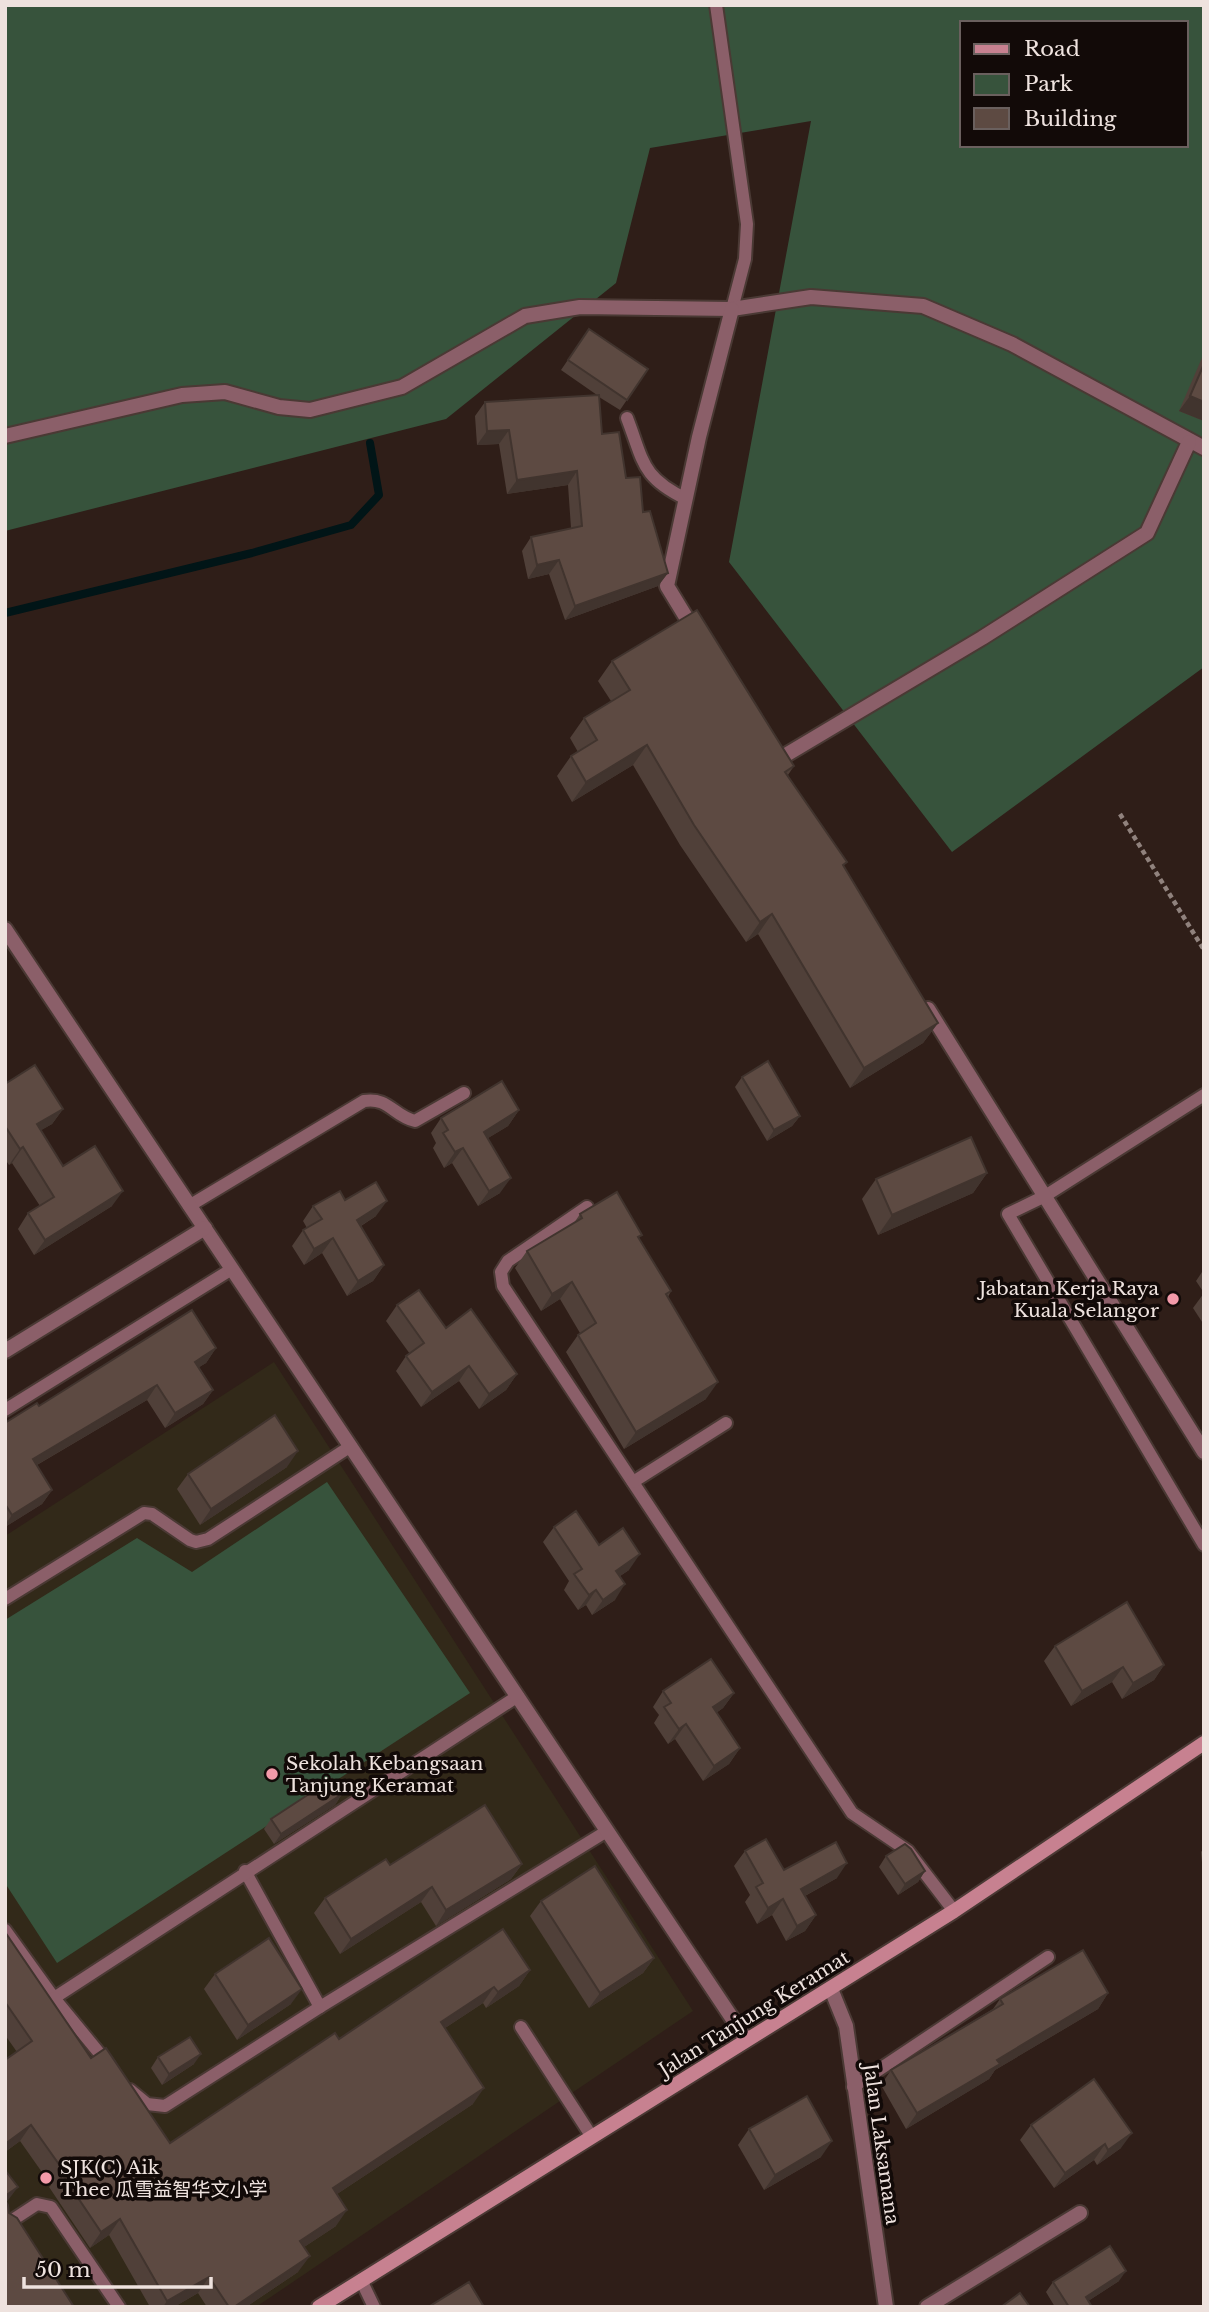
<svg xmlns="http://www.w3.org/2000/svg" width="1209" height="2312" viewBox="0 0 1209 2312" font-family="'Libre Baskerville','Noto Sans SC',serif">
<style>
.education{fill:#322919}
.green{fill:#37533c;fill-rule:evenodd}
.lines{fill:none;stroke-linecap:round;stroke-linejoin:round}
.stream{stroke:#011517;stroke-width:8}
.lane-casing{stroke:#4a3934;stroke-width:16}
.street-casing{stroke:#4a3934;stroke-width:18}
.secondary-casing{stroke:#4a3934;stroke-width:18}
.path{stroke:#90827d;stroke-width:4.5;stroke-dasharray:5 3.5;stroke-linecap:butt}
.lane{stroke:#8b5f69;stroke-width:12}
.street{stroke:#8b5f69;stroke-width:14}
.secondary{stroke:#c78190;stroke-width:14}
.wall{fill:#504039}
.shaded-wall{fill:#41342e}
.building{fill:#5d4a42;stroke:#41342e;stroke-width:2}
.poi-dot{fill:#f39aa9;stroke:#120a08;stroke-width:2.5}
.labels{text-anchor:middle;stroke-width:7;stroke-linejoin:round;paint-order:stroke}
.poi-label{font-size:19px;fill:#eee2de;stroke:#120a08;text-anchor:start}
.street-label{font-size:19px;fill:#eee2de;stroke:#120a08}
</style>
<rect width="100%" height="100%" fill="#2f1e18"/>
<polygon class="education" points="274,1362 693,2011 256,2307 5,2307 5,1536"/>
<g class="green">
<path d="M5 5H1204V667L952 852 729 562 811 121 650 148 616 283 446 419 5 531ZM962 23H1186V145H962Z"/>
<polygon points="327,1482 470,1693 57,1963 5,1883 5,1620 137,1538 192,1572"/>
</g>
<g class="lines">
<polyline class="stream" points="5,613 252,553 351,525 379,495 370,443"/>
<g class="lane-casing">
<g id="lane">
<polyline points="716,5 747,224 745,259 732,309"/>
<path d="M627 418C644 462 641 477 686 499"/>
<polyline points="1204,1095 1045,1196 1008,1214 1204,1545"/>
<path d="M189 1206 364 1101C389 1097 393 1116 415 1121L464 1093"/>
<polyline points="587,1207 508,1261 501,1272 503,1286 852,1813 908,1851 954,1911"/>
<polyline points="5,1410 232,1269"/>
<polyline points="633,1482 726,1423"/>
<polyline points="5,1599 144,1513 152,1514 190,1540 196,1542 208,1539 351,1446"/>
<polyline points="245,1871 320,2007"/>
<polyline points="5,1930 54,1998 518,1696"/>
<polyline points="54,1998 109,2065"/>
<polyline points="521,2027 592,2137"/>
<polyline points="853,2087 1048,1957"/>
<polyline points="130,2090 147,2104 165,2106 320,2007 607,1831"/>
<polyline points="5,2225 37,2204 51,2207 119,2307"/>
<polyline points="361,2280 374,2307"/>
</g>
</g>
<g class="street-casing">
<g id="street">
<polyline points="5,436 182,395 225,392 279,407 310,410 402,387 525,316 580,307 732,309 811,297 923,306 1012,344 1204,448"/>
<polyline points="695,632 667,586 699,437 732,309"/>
<polyline points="774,762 982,638 1147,533 1189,442"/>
<polyline points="5,929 746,2039"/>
<polyline points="928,1009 1204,1452"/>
<polyline points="5,1351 205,1228"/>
<polyline points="831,1989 846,2026 886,2307"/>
<polyline points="927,2307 1080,2213"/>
</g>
</g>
<g class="secondary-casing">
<polyline id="secondary" points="319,2307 954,1911 1204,1743"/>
</g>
<polyline class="path" points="1120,814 1204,950"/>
<use href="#lane" class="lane"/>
<use href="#street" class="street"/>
<use href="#secondary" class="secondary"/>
</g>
<g class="wall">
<polygon points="589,329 648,369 620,410 599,397 602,434 643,512 668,573 658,586 565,620 549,574 528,579 522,551 531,537 571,528 568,485 507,494 499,444 477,445 475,416 485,402 597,395 561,370"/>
<polygon points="1204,353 1204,421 1179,411"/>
<polygon points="612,661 794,766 788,775 938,1023 923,1043 850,1088 758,934 746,942 680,845 633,765 572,802 557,776 571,756 578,752 570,738 584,718 611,701 598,681"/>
<polygon points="742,1077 800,1116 792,1126 767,1141 735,1087"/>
<polygon points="5,1084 63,1109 52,1124 41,1130 63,1166 112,1206 34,1255 18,1229 28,1213 40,1206 12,1163 9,1165 5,1159"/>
<polygon points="519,1110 508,1126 488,1138 500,1193 478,1206 452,1163 444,1168 433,1148 436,1143 431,1133 441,1118"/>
<polygon points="987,1173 973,1193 878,1235 862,1199 876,1179"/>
<polygon points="345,1200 376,1216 361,1226 384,1265 373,1281 347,1296 322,1253 304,1265 292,1246 303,1230 307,1228 303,1221 313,1206"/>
<polygon points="580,1214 639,1239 671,1291 668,1297 706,1399 624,1449 566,1352 578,1335 580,1333 560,1299 541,1311 515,1268 527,1251 574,1223"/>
<polygon points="1204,1269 1204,1293 1196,1281"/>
<polygon points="1204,1293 1204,1325 1193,1308"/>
<polygon points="397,1305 446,1328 517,1374 506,1390 479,1409 459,1381 421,1407 396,1371 406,1356 410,1354 386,1321"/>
<polygon points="216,1348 206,1363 199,1367 213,1390 203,1404 165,1428 147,1400 37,1465 52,1490 42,1504 5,1527 5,1423"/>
<polygon points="287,1467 200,1525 177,1489 188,1474"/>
<polygon points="554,1527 599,1545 629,1570 620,1576 615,1600 592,1615 586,1605 578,1610 564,1590 569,1581 543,1542"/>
<polygon points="1055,1646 1164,1665 1154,1680 1122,1699 1112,1682 1071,1706 1044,1661"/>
<polygon points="663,1691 734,1693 723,1708 716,1713 740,1748 729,1764 703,1781 675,1739 668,1744 654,1723 659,1715 653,1707"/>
<polygon points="342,1794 335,1805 274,1844 264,1829 271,1819"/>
<polygon points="1204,1848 1204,1884 1201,1852"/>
<polygon points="745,1851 784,1870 837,1878 805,1896 816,1915 805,1931 786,1941 772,1915 757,1924 745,1902 750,1895 734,1866"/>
<polygon points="886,1856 925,1871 918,1882 898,1895 879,1867"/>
<polygon points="522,1864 511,1879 436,1926 421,1902 340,1954 314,1913 325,1898 390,1865"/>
<polygon points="541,1901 654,1958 643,1973 589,2008 530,1916"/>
<polygon points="5,1932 91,2058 170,2143 339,2039 530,1970 519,1986 486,2008 483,2003 445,2028 473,2104 337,2194 336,2226 304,2247 298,2272 246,2307 207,2307 198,2293 174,2307 150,2307 109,2235 90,2248 49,2187 51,2185 20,2141 5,2152 5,2060 17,2052 5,2035"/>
<polygon points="215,1974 291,2004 237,2040 204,1989"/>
<polygon points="1108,1993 1098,2009 995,2070 989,2079 906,2129 881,2085 891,2070 993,2009 1000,1999"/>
<polygon points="158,2057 194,2064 162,2085 151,2068"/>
<polygon points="1031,2125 1121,2148 1097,2165 1094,2160 1054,2188 1020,2140"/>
<polygon points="749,2129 821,2157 764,2190 738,2145"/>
<polygon points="1119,2281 1088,2301 1092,2307 1055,2307 1046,2292 1053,2282"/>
</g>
<g class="shaded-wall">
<polygon points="1190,396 1204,402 1204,421 1179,411"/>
<polygon points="509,430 499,444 477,445 487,431"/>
<polygon points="577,471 568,485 507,494 517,480"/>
<polygon points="559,560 549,574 528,579 537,565"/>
<polygon points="668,573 658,586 565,620 575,606"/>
<polygon points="647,745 633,765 572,802 586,782"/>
<polygon points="772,914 758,934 746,942 760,922"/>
<polygon points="938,1023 923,1043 850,1088 864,1068"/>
<polygon points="63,1109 52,1124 26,1139 37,1124"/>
<polygon points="519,1110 508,1126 473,1147 484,1132"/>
<polygon points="800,1116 792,1126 767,1141 774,1130"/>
<polygon points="23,1147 12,1163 9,1165 20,1149"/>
<polygon points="463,1148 452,1163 444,1168 455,1152"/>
<polygon points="987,1173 973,1193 878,1235 892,1215"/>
<polygon points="511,1178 500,1193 478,1206 489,1191"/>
<polygon points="123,1191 112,1206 34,1255 45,1240"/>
<polygon points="387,1201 376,1216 346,1235 357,1220"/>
<polygon points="333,1238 322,1253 304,1265 314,1249"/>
<polygon points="384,1265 373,1281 347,1296 358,1281"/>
<polygon points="572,1282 560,1299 541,1311 552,1294"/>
<polygon points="216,1348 206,1363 185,1376 195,1362"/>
<polygon points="469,1366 459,1381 421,1407 432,1392"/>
<polygon points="517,1374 506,1390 479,1409 489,1394"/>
<polygon points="718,1382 706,1399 624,1449 636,1432"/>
<polygon points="157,1385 147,1400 23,1473 33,1459"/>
<polygon points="213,1390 203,1404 165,1428 175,1413"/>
<polygon points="298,1451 287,1467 200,1525 211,1509"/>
<polygon points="52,1490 42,1504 5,1527 5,1525 12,1515"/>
<polygon points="640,1554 629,1570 605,1586 616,1571"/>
<polygon points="625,1584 615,1600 592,1615 603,1600"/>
<polygon points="596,1590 586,1605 578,1610 589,1595"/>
<polygon points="1164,1665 1154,1680 1122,1699 1133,1683"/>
<polygon points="1123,1667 1112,1682 1071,1706 1082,1691"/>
<polygon points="734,1693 723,1708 702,1723 713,1707"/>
<polygon points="686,1724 675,1739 668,1744 679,1729"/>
<polygon points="740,1748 729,1764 703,1781 714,1766"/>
<polygon points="342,1794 335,1805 274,1844 281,1834"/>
<polygon points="847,1863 837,1878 790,1904 801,1889"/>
<polygon points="522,1864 511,1879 436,1926 446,1910"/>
<polygon points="925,1871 918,1882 898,1895 905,1884"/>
<polygon points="432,1887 421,1902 340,1954 351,1939"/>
<polygon points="783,1899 772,1915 757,1924 768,1908"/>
<polygon points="816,1915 805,1931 786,1941 797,1926"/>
<polygon points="654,1958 643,1973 589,2008 600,1993"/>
<polygon points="530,1970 519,1986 486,2008 498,1992"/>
<polygon points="494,1987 483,2003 430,2038 441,2022"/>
<polygon points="302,1989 291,2004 237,2040 248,2025"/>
<polygon points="1108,1993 1098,2009 995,2070 989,2079 906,2129 917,2113 997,2060"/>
<polygon points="201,2054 194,2064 162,2085 169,2074"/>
<polygon points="484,2088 473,2104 322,2204 333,2188"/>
<polygon points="31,2125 20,2141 5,2152 5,2144"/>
<polygon points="1132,2133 1121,2148 1097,2165 1108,2150"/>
<polygon points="832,2141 821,2157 764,2190 775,2175"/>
<polygon points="1105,2144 1094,2160 1054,2188 1065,2173"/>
<polygon points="18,2187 6,2203 5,2204 5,2196"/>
<polygon points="347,2210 336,2226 289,2257 300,2241"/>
<polygon points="120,2219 109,2235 90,2248 101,2232"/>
<polygon points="310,2256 298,2272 246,2307 234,2307"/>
<polygon points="1126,2271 1119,2281 1079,2307 1086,2297"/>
<polygon points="209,2277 198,2293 174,2307 163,2307 167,2301"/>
</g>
<g class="building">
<polygon points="589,329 648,369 627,400 568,360"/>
<polygon points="1204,364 1204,402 1190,396"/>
<polygon points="599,395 602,434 619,432 626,478 640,477 643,512 650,511 668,573 575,606 559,560 537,565 531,537 582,526 577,471 517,480 509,430 487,431 485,402"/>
<polygon points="697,610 794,766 785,772 847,862 843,865 938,1023 864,1068 772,914 760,922 694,825 647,745 586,782 571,756 597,740 584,718 630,690 612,661"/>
<polygon points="768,1061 800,1116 774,1130 742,1077"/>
<polygon points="35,1065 63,1109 37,1124 63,1166 95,1146 123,1191 45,1240 28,1213 54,1197 23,1147 20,1149 5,1126 5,1084"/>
<polygon points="502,1081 519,1110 484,1132 511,1178 489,1191 463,1148 455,1152 443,1133 448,1130 441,1118"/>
<polygon points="971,1137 987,1173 892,1215 876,1179"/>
<polygon points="376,1182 387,1201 357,1220 384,1265 358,1281 333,1238 314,1249 303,1230 322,1219 313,1206 340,1191 345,1200"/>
<polygon points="617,1192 642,1235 638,1237 671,1291 666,1294 718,1382 636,1432 578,1335 596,1323 572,1282 552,1294 527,1251 582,1218 580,1214"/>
<polygon points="419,1290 446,1328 471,1309 517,1374 489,1394 469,1366 432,1392 406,1356 424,1343 397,1305"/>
<polygon points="192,1310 216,1348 195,1362 213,1390 175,1413 157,1385 33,1459 52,1490 12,1515 5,1504 5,1423 37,1403 39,1406"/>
<polygon points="275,1415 298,1451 211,1509 188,1474"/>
<polygon points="576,1511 599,1545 623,1528 640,1554 616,1571 625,1584 603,1600 596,1590 589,1595 574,1574 582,1569 554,1527"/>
<polygon points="1127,1602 1164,1665 1133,1683 1123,1667 1082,1691 1055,1646"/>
<polygon points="711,1659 734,1693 713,1707 740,1748 714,1766 686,1724 679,1729 664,1707 671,1703 663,1691"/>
<polygon points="332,1779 342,1794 281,1834 271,1819"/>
<polygon points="485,1805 522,1864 446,1910 432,1887 351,1939 325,1898 386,1859 390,1865"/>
<polygon points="766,1839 784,1870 836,1842 847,1863 801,1889 816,1915 797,1926 783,1899 768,1908 756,1887 763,1883 745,1851"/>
<polygon points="905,1844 911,1849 925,1871 905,1884 886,1856"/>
<polygon points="595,1866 654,1958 600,1993 541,1901"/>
<polygon points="503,1929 530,1970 498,1992 494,1987 441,2022 484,2088 333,2188 347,2210 300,2241 310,2256 234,2307 229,2307 209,2277 167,2301 120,2219 101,2232 60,2171 63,2170 31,2125 5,2144 5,2060 32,2041 5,2002 5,1932 91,2058 106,2048 170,2143 335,2033 339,2039"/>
<polygon points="269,1938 302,1989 248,2025 215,1974"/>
<polygon points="1083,1950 1108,1993 997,2060 1000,2064 917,2113 891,2070 1003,2004 1000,1999"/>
<polygon points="190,2037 201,2054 169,2074 158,2057"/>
<polygon points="1094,2079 1132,2133 1108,2150 1105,2144 1065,2173 1031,2125"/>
<polygon points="807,2096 832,2141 775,2175 749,2129"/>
<polygon points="5,2170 18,2187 5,2196"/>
<polygon points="5,2200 8,2205 9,2213 17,2218 74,2307 5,2307"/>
<polygon points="1110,2246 1126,2271 1086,2297 1092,2307 1069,2307 1053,2282"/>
<polygon points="469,2282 484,2307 431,2307 430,2306"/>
<polygon points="1020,2293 1030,2307 1001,2307"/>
</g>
<g class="poi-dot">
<circle cx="1173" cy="1299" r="7"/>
<circle cx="272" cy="1774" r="7"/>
<circle cx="46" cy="2178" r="7"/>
</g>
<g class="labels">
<g class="poi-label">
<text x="1159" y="1295" text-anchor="end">Jabatan Kerja Raya<tspan x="1159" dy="22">Kuala Selangor</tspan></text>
<text x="286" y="1770">Sekolah Kebangsaan<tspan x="286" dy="22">Tanjung Keramat</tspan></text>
<text x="60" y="2174">SJK(C) Aik<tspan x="60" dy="22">Thee 瓜雪益智华文小学</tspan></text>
</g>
<g class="street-label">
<text transform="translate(754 2013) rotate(-32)" y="7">Jalan Tanjung Keramat</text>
<text transform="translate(882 2144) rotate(82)" y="7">Jalan Laksamana</text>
</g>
</g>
<rect width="1209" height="2312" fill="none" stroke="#eee2de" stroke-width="14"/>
<rect x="960" y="21" width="228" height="126" fill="#120a08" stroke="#6a605e" stroke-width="2"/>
<rect x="974" y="44" width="35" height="10" fill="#c78190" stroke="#6a605e" stroke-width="2"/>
<text x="1024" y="56" font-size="21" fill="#eee2de">Road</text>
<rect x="974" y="74" width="35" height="21" fill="#37533c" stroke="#6a605e" stroke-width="2"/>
<text x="1024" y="91" font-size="21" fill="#eee2de">Park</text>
<rect x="974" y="108" width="35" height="21" fill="#5d4a42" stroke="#6a605e" stroke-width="2"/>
<text x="1024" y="126" font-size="21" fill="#eee2de">Building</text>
<path d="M24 2277v10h187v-10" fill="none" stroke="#eee2de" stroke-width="3.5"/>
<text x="35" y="2277" font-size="21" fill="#eee2de" stroke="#120a08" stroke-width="5" paint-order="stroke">50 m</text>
</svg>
